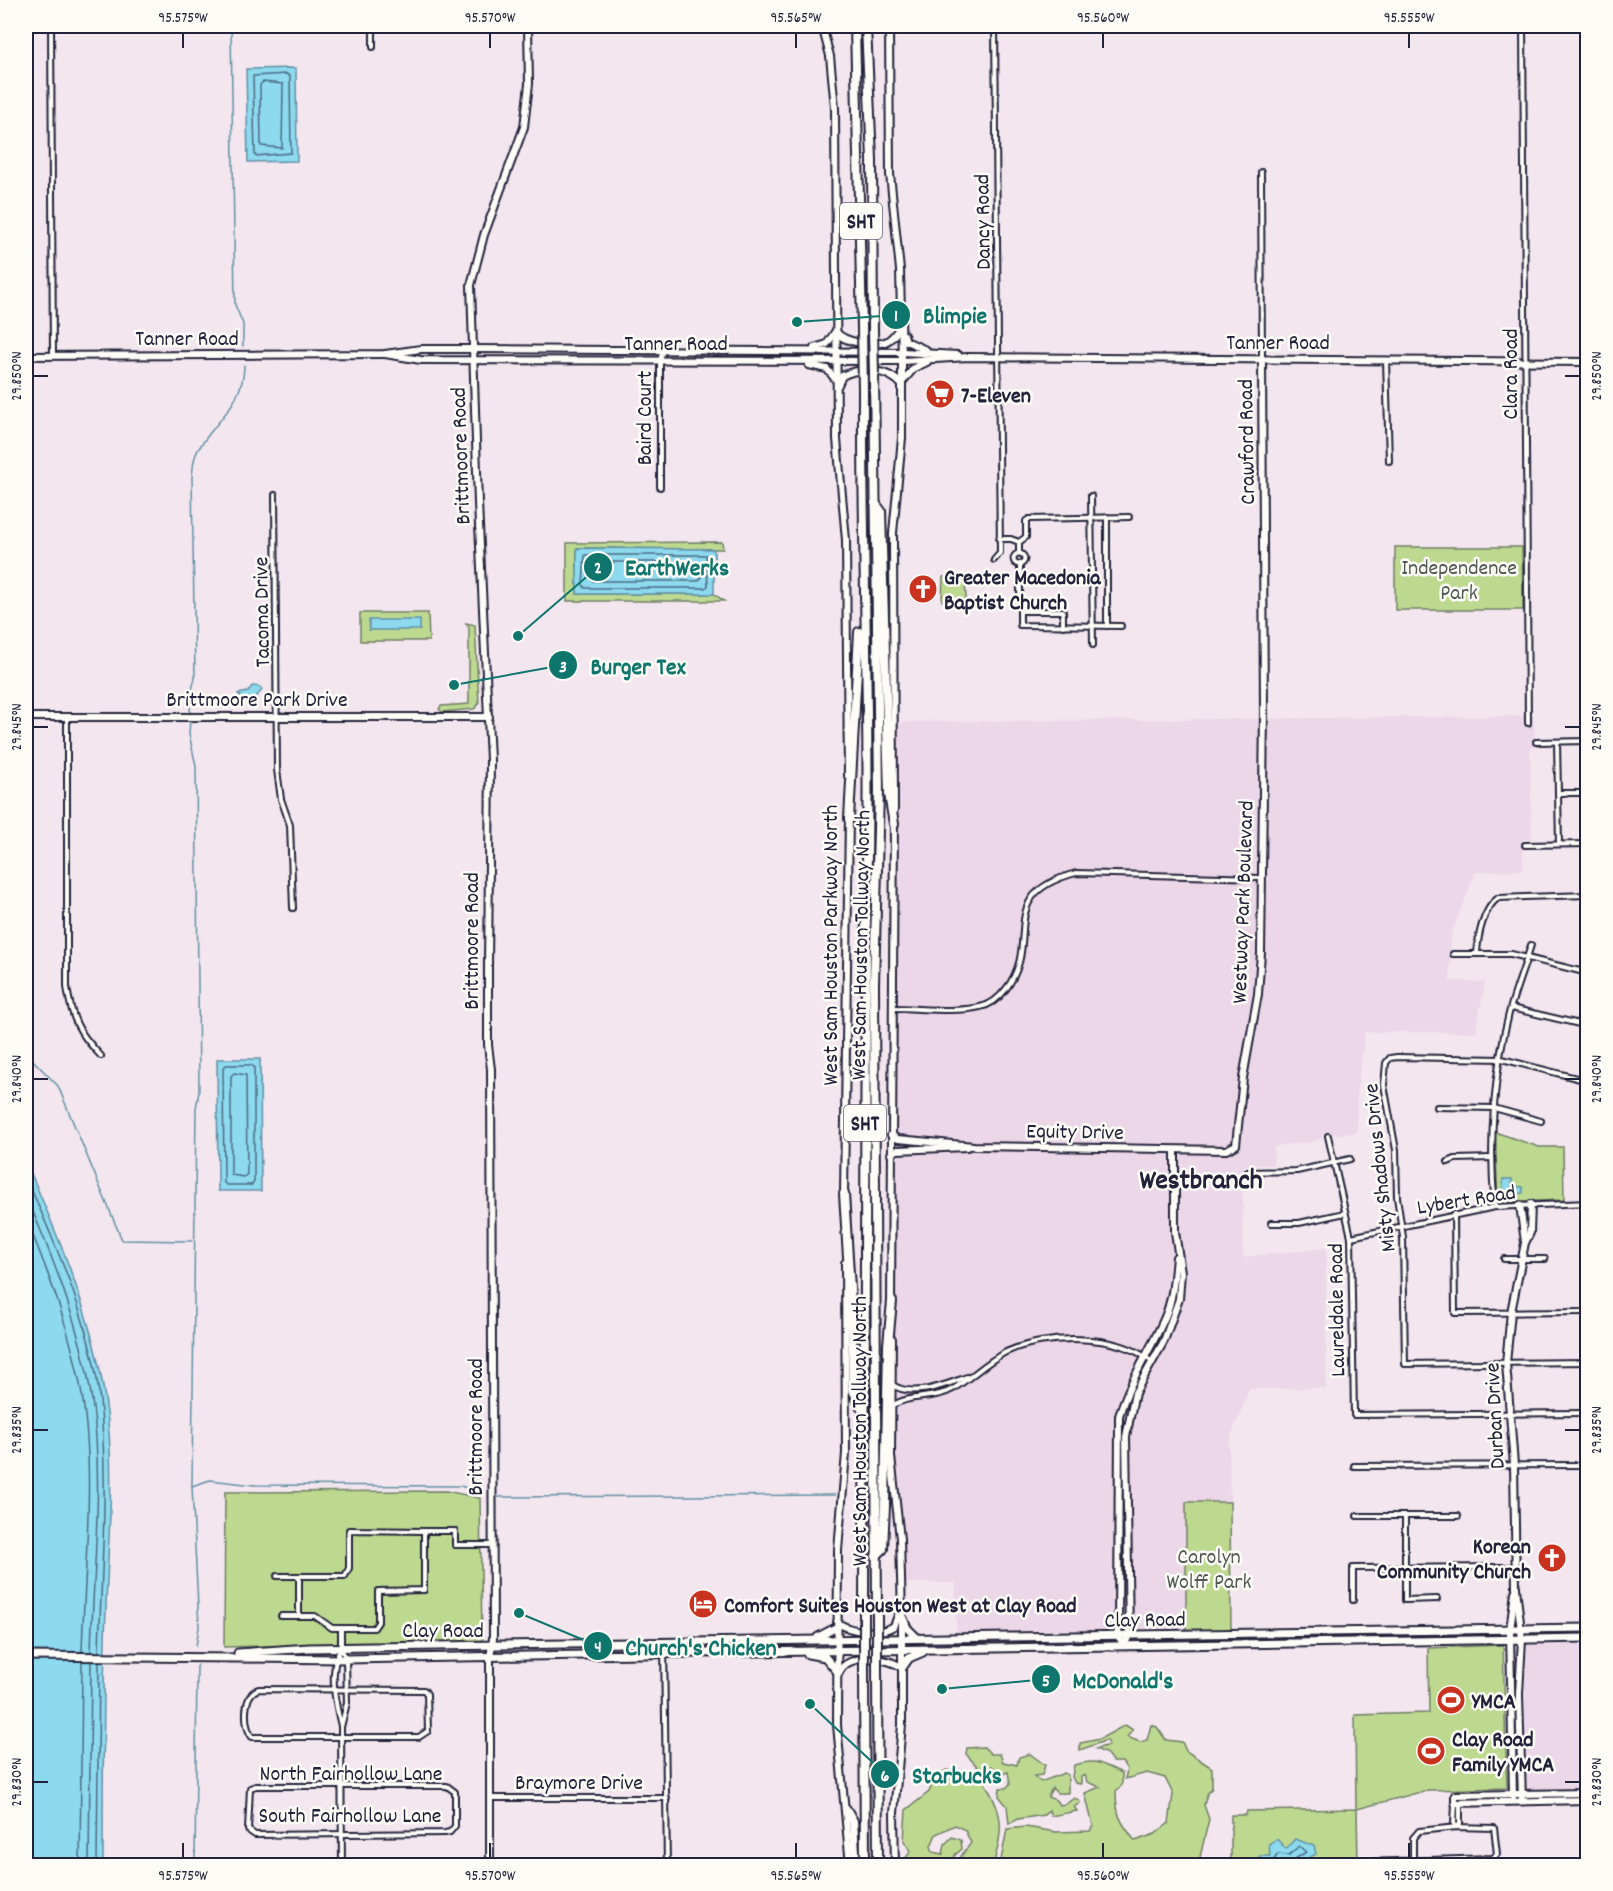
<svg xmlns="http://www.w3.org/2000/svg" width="1613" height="1891" viewBox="0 0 1613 1891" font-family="Dekko,sans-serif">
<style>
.built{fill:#ecd7e8}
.green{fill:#bdd990;stroke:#707e66;stroke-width:1.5}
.water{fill:#8dd9ee;stroke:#6290a6;stroke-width:1.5}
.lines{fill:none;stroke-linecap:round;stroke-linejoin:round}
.shore{stroke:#4d6b83;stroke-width:1.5}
.stream{stroke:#6290a6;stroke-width:1.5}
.street-casing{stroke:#22223b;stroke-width:8}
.secondary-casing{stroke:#22223b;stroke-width:10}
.primary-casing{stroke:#22223b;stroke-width:11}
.highway-casing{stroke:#22223b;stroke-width:12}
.street{stroke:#fdfcf7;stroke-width:4}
.secondary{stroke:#fdfcf7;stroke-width:6}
.primary{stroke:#fdfcf7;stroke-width:7}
.highway{stroke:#fdfcf7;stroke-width:8}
.highway-bridge-casing{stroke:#22223b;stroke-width:12;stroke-linecap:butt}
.highway-bridge{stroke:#fdfcf7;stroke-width:8}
.ticks{fill:none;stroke:#22223b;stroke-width:2}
.labels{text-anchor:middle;stroke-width:5;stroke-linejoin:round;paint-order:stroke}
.shield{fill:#fdfcf7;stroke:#646373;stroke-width:1.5}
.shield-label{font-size:21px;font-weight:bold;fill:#22223b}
.street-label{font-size:22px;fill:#22223b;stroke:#fdfcf7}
.poi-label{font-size:22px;font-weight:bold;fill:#22223b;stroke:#fdfcf7;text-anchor:start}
.park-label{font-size:22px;fill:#505954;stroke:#fdfcf7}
.district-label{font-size:28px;font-weight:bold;fill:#22223b;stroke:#fdfcf7}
.leader{fill:none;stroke:#0f766e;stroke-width:2}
.callout-dot{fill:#0f766e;stroke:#fdfcf7;stroke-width:2}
.mark-label{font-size:18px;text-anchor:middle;font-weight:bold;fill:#fff}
.callout-label{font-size:24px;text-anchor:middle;font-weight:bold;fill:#0f766e;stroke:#fdfcf7;stroke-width:5;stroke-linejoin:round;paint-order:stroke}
.neatline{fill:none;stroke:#22223b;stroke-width:2}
.ticks-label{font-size:15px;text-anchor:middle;fill:#22223b}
</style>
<rect width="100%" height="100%" fill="#f3e6ee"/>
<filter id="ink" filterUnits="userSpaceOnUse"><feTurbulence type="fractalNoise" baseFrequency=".0167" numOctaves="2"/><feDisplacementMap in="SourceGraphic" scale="12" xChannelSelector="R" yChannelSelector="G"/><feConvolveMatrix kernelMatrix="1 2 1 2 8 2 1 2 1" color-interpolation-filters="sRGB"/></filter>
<g filter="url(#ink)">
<g class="built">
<polygon points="1534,716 1535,747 1530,748 1532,839 1523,839 1523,870 1476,872 1451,934 1450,981 1485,982 1476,1032 1365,1032 1357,1089 1357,1133 1322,1135 1321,1139 1307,1143 1279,1145 1274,1147 1273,1165 1243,1165 1243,1257 1326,1248 1326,1388 1249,1389 1229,1442 1230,1502 1187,1502 1186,1635 956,1637 956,1583 901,1583 891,1456 896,722"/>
<polygon points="1587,1643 1587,1790 1527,1790 1524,1787 1526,1645"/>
</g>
<g class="green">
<polygon points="722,542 723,549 577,548 577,594 714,594 724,601 567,601 567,543"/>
<polygon points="1395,547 1522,547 1523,610 1395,610"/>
<polygon points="943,577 965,577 966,599 942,601"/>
<polygon points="360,613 428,613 429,641 360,641"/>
<polygon points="466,623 475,625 479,704 474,709 442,712 439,709 441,706 469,704 469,628"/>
<polygon points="1495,1132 1539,1147 1563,1147 1564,1200 1498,1202"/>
<polygon points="446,1491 480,1498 482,1641 224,1647 225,1492"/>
<polygon points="1186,1502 1230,1502 1231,1634 1186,1635"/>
<polygon points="1503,1645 1507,1788 1428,1790 1357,1809 1358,1865 1231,1865 1231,1815 1246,1815 1247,1811 1356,1809 1355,1715 1429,1713 1428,1648"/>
<path d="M1125 1725 1133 1730 1127 1737 1140 1742 1147 1740 1151 1725 1157 1727 1166 1740 1182 1742 1186 1751 1212 1768V1788L1207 1794 1204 1805 1209 1819 1200 1857 1203 1865H1000L1007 1829 1026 1827 1056 1832 1090 1831 1093 1826 1085 1793 1100 1787 1087 1782 1085 1775 1081 1777V1784L1075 1783 1072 1777 1074 1765C1099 1758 1100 1764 1122 1773V1785L1116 1791C1116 1816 1120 1821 1135 1841L1155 1834 1169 1823 1173 1794 1165 1778 1147 1773 1125 1779 1127 1769 1122 1762H1113L1107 1754 1096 1749 1109 1745 1107 1740 1080 1750V1743L1100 1739Z"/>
<polygon points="984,1747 991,1754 1000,1754 1003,1762 1017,1765 1019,1757 1030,1754 1045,1765 1042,1775 1034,1776 1041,1782 1064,1773 1068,1775 1068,1793 1057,1793 1052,1788 1048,1797 1056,1800 1059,1805 1066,1804 1074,1798 1079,1800 1080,1803 1074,1807 1077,1811 1051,1816 1049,1810 1044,1815 1018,1819 1009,1824 1007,1806 999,1796 1000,1788 1006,1788 1010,1784 1008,1772 998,1775 992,1766 987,1775 984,1774 966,1754 967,1748"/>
<path d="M946 1770 982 1778C1003 1812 1005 1827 993 1865H960L961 1856 971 1843 965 1830 955 1825 936 1834 931 1846 933 1852 943 1854 945 1844 952 1837 961 1840 962 1849 955 1855 953 1862 947 1865H904V1860L911 1851 904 1841 906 1810 929 1792 934 1779Z"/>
</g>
<g class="water">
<polygon points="296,68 297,161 248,162 246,69"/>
<polygon points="577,548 714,549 714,594 577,594"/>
<rect x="369" y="620" width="51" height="10"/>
<polygon points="252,686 260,687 262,690 250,704 238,694 248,692"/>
<polygon points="217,1059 260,1059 261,1191 218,1191"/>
<path d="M26 1162C59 1238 92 1315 105 1398 116 1466 108 1538 106 1607 103 1693 103 1779 103 1865H26Z"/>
<polygon points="1503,1179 1512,1179 1512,1186 1523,1187 1523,1193 1503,1194"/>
<polygon points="1277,1839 1286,1849 1295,1839 1314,1846 1316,1854 1294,1865 1285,1863 1283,1865 1251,1865 1260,1856 1270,1856 1269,1844"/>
</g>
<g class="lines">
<g class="shore">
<polygon points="287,74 290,77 291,153 255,156 253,76"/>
<polygon points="263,82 283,84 282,148 261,146 260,85"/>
<polygon points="585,555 706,555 708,586 705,588 585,588 583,585"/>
<polygon points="593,562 698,562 701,578 698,581 593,581 591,578"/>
<polygon points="226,1065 251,1065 254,1067 254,1182 252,1185 227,1185 224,1183 223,1068"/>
<polygon points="234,1073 246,1075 247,1174 244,1177 231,1175 231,1076"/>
<path d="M26 1177C57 1248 91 1323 100 1401 109 1484 101 1569 99 1652"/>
<path d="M26 1195C54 1261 81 1328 92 1400 104 1479 93 1571 91 1652"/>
<path d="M26 1218C50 1277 73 1337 83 1401 95 1477 84 1573 82 1652"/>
<polyline points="80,1866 82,1661"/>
<polyline points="89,1866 91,1661"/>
<polyline points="97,1866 99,1662"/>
<polyline points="1258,1866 1263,1862 1273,1861 1278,1854 1289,1855 1299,1846 1306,1852 1295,1859 1293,1866"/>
</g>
<g class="stream">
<polyline points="231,26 235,305 243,324 243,346"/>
<path d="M190 714V697L195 678 192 477C193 469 193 457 198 450 216 420 244 403 244 365"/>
<polyline points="190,719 189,734 196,766 199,1092 196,1108 192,1486 199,1627 196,1646"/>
<polyline points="26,1053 58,1086 122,1240 192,1241"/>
<polyline points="192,1486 210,1480 254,1485 461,1486 479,1493"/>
<polyline points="498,1497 835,1495"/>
<polyline points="195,1866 197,1665"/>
</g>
<g class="street-casing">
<g id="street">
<polyline points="51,26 53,356"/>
<polyline points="1523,26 1528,723"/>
<polyline points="373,47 373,26"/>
<polyline points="1261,172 1262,359"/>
<polyline points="1386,360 1389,461"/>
<polyline points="660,487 660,360 663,350"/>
<polyline points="275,495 277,770 281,799 290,825 293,908"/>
<polyline points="1091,496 1093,645"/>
<polyline points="1107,517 1107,626"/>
<polyline points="999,539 1011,539 1019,542 1019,553"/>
<polyline points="1019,542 1026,537 1026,521 1029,519 1129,517"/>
<circle cx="1019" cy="559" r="5.5"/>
<polyline points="994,560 1000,553 995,26"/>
<polyline points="1020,564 1020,625 1121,626"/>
<polyline points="1020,611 1063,611 1063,626"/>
<path d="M67 718V987C72 1020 78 1032 101 1056"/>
<polyline points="1536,742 1588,741"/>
<polyline points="1557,742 1559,844"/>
<polyline points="1558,793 1588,793"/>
<polyline points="1525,845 1588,844"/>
<path d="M1477 953C1478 936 1483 909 1498 898L1588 895"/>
<polyline points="1453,954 1511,954 1588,973"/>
<polyline points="1586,972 1588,964"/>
<path d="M892 1008C920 1008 953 1013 980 1007 991 1005 1000 997 1006 989 1043 941 993 895 1076 873L1260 878"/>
<polyline points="1511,1008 1588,1026"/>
<polyline points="1588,1081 1502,1059 1397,1057 1390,1058 1386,1063 1384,1085 1396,1150 1397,1197 1403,1237 1405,1364 1588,1362"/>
<polyline points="1437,1107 1494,1108 1541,1121"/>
<polyline points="1328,1136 1351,1237 1354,1415 1588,1413"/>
<polyline points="1448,1162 1455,1159 1491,1158"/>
<polyline points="1247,1172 1297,1171 1350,1159"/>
<path d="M1495 1207C1488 1143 1494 1068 1511 1006 1517 985 1525 965 1531 945"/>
<polyline points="1454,1214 1455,1313 1588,1312"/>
<polyline points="1271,1223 1299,1223 1345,1213"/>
<polyline points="1351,1237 1495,1207 1588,1203"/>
<polyline points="1504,1259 1545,1259"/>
<path d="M891 1384C912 1399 944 1385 967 1377"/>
<path d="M892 1406C909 1394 934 1400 953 1389 971 1378 986 1362 1006 1352 1045 1334 1116 1333 1151 1361"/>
<polyline points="1354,1466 1588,1465"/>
<polyline points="1357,1516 1458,1516"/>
<polyline points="1405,1517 1405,1600 1437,1599"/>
<polyline points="277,1576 345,1576 349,1568 349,1530 424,1531"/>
<polyline points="299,1576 299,1616"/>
<polyline points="1353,1600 1353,1568 1515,1567"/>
<polyline points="281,1616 315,1616 332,1628 374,1628 378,1622 378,1591 424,1590 424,1531 455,1531 455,1545 492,1545"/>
<polyline points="341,1628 341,1648 346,1659 347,1703 341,1727 342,1866"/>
<polyline points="664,1644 667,1866"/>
<path d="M259 1689 424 1690 427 1694 428 1731 419 1737H252C243 1726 243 1693 259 1689Z"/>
<path d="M341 1726C335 1702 328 1670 341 1648"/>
<polygon points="256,1786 447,1786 455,1792 455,1826 450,1832 445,1833 255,1835 248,1830 250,1788"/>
<polyline points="491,1798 667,1798"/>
<polyline points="1455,1804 1454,1824 1457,1827"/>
<polyline points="1458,1826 1460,1824 1460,1803"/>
<path d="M1364 1862C1407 1861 1450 1859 1493 1858L1497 1854 1494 1828 1457 1827 1419 1831 1413 1838V1861"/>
</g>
</g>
<g class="secondary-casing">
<g id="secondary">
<polyline points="822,26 830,56 835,108 837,439 846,540 848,776"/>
<polyline points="889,26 890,174 900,270 902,361 902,438 893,533 894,810"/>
<path d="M836 332C845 343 871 346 885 342 893 339 897 331 901 325"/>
<polyline points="904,335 906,341 926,350"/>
<polyline points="814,348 827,344 835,332"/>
<polyline points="385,354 421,360 902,361 968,357 1588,362"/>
<polyline points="26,356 385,354 421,349 463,349 902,352 958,355"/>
<polyline points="809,365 827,369 835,379"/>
<polyline points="903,381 914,368 927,362"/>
<path d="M838 385 842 376C861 366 888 369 902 385"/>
<polyline points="26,717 489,717"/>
<polyline points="891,1135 898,1139 974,1146 1226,1150 1236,1145 1243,1078 1258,994 1261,953 1264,712 1262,359"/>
<polyline points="891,1154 897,1150 967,1147"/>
<polyline points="844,1196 849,816"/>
<polyline points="1520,1205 1525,1242"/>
<polyline points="845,1263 846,1453 838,1550 837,1725 850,1866"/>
<polyline points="891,1305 894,820"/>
<polyline points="892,1339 891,1456 900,1539 902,1616 902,1725 894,1813 895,1866"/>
<path d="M837 1622C849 1632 880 1635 894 1626L899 1613"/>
<polyline points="1124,1645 1129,1636 1126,1437 1135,1393 1164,1341 1179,1299 1181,1272 1175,1232 1175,1150"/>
<path d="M1124 1645 1118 1636 1119 1416C1130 1379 1150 1352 1165 1317 1173 1298 1174 1278 1176 1257"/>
<path d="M839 1673C847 1653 887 1656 902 1668"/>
<polyline points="1588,1793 1455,1795 1455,1803 1588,1800"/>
<polyline points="1513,1797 1510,1630 1515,1592"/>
<polyline points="1522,1801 1519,1694 1522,1639 1516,1588 1514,1465 1506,1363 1511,1312 1525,1243 1530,1233 1531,1204"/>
<polyline points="490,1866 490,1657 493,1639 491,1069 488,1045 488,967 490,760 478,503 471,285 484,235 524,127 529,84 528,26"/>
</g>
</g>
<g class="primary-casing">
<g id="primary">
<polyline points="902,1616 907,1628 917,1638"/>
<polyline points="818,1637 837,1627"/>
<polyline points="238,1653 309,1648 1588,1628"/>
<polyline points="808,1654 825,1657 837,1671"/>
<polyline points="26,1656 346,1659 1588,1638"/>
<polyline points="902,1668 909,1658 923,1652"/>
</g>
</g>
<g class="highway-casing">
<g id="highway">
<polyline points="855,26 862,327"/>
<polyline points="866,26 872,159 873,330"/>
<polyline points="874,374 879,791 874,984 877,1619"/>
<path d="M863 391C862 561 871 732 866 902L864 1619"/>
<polyline points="875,503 881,511 889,794 894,824"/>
<polyline points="849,819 859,632"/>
<polyline points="844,1194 852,1320 853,1390 862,1409"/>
<polyline points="876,1556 883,1549 885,1506 888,1345 892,1301"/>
<polyline points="864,1670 865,1866"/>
<polyline points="877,1670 878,1866"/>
<polyline points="846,1809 853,1821 856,1866"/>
</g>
</g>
<use href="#street" class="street"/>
<use href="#secondary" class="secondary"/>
<use href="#primary" class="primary"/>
<use href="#highway" class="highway"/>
<g class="highway-bridge-casing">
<g id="highway-bridge">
<polyline points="862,327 863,391"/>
<polyline points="873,330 874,374"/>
<polyline points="864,1619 864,1670"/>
<polyline points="877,1619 877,1670"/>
</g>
</g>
<use href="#highway-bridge" class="highway-bridge"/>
</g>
</g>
<path class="ticks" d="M183 33V48M490 33V48M796 33V48M1103 33V48M1409 33V48M33 376H48M1565 376H1580M33 727H48M1565 727H1580M33 1079H48M1565 1079H1580M33 1430H48M1565 1430H1580M33 1782H48M1565 1782H1580M183 1843V1858M490 1843V1858M796 1843V1858M1103 1843V1858M1409 1843V1858"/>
<defs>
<g id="supermarket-disc" transform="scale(1.5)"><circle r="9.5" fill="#c8321e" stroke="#fdfcf7"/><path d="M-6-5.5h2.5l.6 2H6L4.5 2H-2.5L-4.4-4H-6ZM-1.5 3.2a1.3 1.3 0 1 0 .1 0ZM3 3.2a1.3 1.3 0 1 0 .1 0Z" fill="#fff"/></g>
<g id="church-disc" transform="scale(1.5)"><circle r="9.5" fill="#c8321e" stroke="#fdfcf7"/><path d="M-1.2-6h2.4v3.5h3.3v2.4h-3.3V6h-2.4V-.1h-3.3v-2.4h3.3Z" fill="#fff"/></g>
<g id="hotel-disc" transform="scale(1.5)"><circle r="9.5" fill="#c8321e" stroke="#fdfcf7"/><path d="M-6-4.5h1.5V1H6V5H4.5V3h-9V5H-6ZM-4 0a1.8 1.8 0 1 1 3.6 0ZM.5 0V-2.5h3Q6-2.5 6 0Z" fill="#fff"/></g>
<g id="stadium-disc" transform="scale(1.5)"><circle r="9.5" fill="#c8321e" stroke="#fdfcf7"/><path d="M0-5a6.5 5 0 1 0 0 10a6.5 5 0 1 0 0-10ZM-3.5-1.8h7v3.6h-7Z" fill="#fff"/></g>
</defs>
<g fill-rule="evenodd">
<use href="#supermarket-disc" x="940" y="394"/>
<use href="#church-disc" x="923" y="589"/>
<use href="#church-disc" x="1552" y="1558"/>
<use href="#hotel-disc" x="703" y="1604"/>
<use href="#stadium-disc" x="1451" y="1700"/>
<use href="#stadium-disc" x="1431" y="1751"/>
</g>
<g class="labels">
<g class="shield">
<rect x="840" y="203" width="42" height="36" rx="4.5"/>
<rect x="844" y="1105" width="42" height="36" rx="4.5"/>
</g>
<g class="shield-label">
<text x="861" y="228">SHT</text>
<text x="865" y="1130">SHT</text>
</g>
<g class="street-label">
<text transform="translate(981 222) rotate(-91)" y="8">Dancy Road</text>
<text x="187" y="345">Tanner Road</text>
<text x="1278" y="349">Tanner Road</text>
<text x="676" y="350">Tanner Road</text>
<text transform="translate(1509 374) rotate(-90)" y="8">Clara Road</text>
<text transform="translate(643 418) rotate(-90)" y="8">Baird Court</text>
<text transform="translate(1245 442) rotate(-91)" y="8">Crawford Road</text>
<text transform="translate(459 456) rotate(-92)" y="8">Brittmoore Road</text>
<text transform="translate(260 612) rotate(-91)" y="8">Tacoma Drive</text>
<text x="257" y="706">Brittmoore Park Drive</text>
<text transform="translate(1241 902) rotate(-88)" y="8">Westway Park Boulevard</text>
<text transform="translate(470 941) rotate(-90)" y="8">Brittmoore Road</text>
<text transform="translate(829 945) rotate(-90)" y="8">West Sam Houston Parkway North</text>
<text transform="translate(859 945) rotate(-89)" y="8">West Sam Houston Tollway North</text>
<text transform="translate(1075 1130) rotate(1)" y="8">Equity Drive</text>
<text transform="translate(1378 1168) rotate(-96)" y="8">Misty Shadows Drive</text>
<text transform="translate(1466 1198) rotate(-9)" y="8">Lybert Road</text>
<text transform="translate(1335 1310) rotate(-91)" y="8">Laureldale Road</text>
<text transform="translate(1493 1416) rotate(-93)" y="8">Durban Drive</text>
<text transform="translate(474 1427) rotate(-90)" y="8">Brittmoore Road</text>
<text transform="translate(858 1431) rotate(-90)" y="8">West Sam Houston Tollway North</text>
<text transform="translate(1145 1618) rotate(-1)" y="8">Clay Road</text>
<text x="443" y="1637">Clay Road</text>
<text x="351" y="1780">North Fairhollow Lane</text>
<text x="579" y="1789">Braymore Drive</text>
<text x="350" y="1822">South Fairhollow Lane</text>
</g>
<g class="poi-label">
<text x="961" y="402">7-Eleven</text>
<text x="944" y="584">Greater Macedonia<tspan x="944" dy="25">Baptist Church</tspan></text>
<text x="1531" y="1553" text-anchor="end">Korean<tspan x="1531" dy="25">Community Church</tspan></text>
<text x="724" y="1612">Comfort Suites Houston West at Clay Road</text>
<text x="1472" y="1708">YMCA</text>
<text x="1452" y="1746">Clay Road<tspan x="1452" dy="25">Family YMCA</tspan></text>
</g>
<g class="park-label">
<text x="1459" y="574">Independence<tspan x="1459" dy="25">Park</tspan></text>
<text x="1209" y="1563">Carolyn<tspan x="1209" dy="25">Wolff Park</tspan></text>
</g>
<g class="district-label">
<text x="1201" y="1188">Westbranch</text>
</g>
</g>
<path class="leader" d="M797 322L896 315M518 636L598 567M454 685L563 665M519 1613L598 1646M942 1689L1046 1679M810 1704L885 1774"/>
<g class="callout-dot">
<circle cx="797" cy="322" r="6"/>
<circle cx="518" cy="636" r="6"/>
<circle cx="454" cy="685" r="6"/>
<circle cx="519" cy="1613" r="6"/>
<circle cx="942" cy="1689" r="6"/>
<circle cx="810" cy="1704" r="6"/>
<circle cx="896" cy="315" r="15"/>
<circle cx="598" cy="567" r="15"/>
<circle cx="563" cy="665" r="15"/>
<circle cx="598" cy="1646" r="15"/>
<circle cx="1046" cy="1679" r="15"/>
<circle cx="885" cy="1774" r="15"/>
</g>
<g class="mark-label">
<text x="896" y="321">1</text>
<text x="598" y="573">2</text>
<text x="563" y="672">3</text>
<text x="598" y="1652">4</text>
<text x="1046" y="1686">5</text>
<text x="885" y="1781">6</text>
</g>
<g class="callout-label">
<text x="955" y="323">Blimpie</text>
<text x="677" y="575">EarthWerks</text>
<text x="638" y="674">Burger Tex</text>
<text x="701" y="1655">Church's Chicken</text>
<text x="1123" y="1688">McDonald's</text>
<text x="957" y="1783">Starbucks</text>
</g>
<rect width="1613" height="1891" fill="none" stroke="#fdfcf7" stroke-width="66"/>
<rect x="33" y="33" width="1547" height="1825" class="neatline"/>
<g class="ticks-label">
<text x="183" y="22">95.575°W</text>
<text x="490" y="22">95.570°W</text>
<text x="796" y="22">95.565°W</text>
<text x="1103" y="22">95.560°W</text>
<text x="1409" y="22">95.555°W</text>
<text transform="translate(16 376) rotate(-90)" y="5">29.850°N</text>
<text transform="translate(1596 376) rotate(-90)" y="5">29.850°N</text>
<text transform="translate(16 727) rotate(-90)" y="5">29.845°N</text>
<text transform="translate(1596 727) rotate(-90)" y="5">29.845°N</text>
<text transform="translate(16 1079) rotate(-90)" y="5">29.840°N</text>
<text transform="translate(1596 1079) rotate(-90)" y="5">29.840°N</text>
<text transform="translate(16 1430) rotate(-90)" y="5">29.835°N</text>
<text transform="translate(1596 1430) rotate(-90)" y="5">29.835°N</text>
<text transform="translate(16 1782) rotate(-90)" y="5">29.830°N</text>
<text transform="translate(1596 1782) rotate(-90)" y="5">29.830°N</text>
<text x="183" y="1880">95.575°W</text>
<text x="490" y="1880">95.570°W</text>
<text x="796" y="1880">95.565°W</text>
<text x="1103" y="1880">95.560°W</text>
<text x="1409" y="1880">95.555°W</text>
</g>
</svg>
